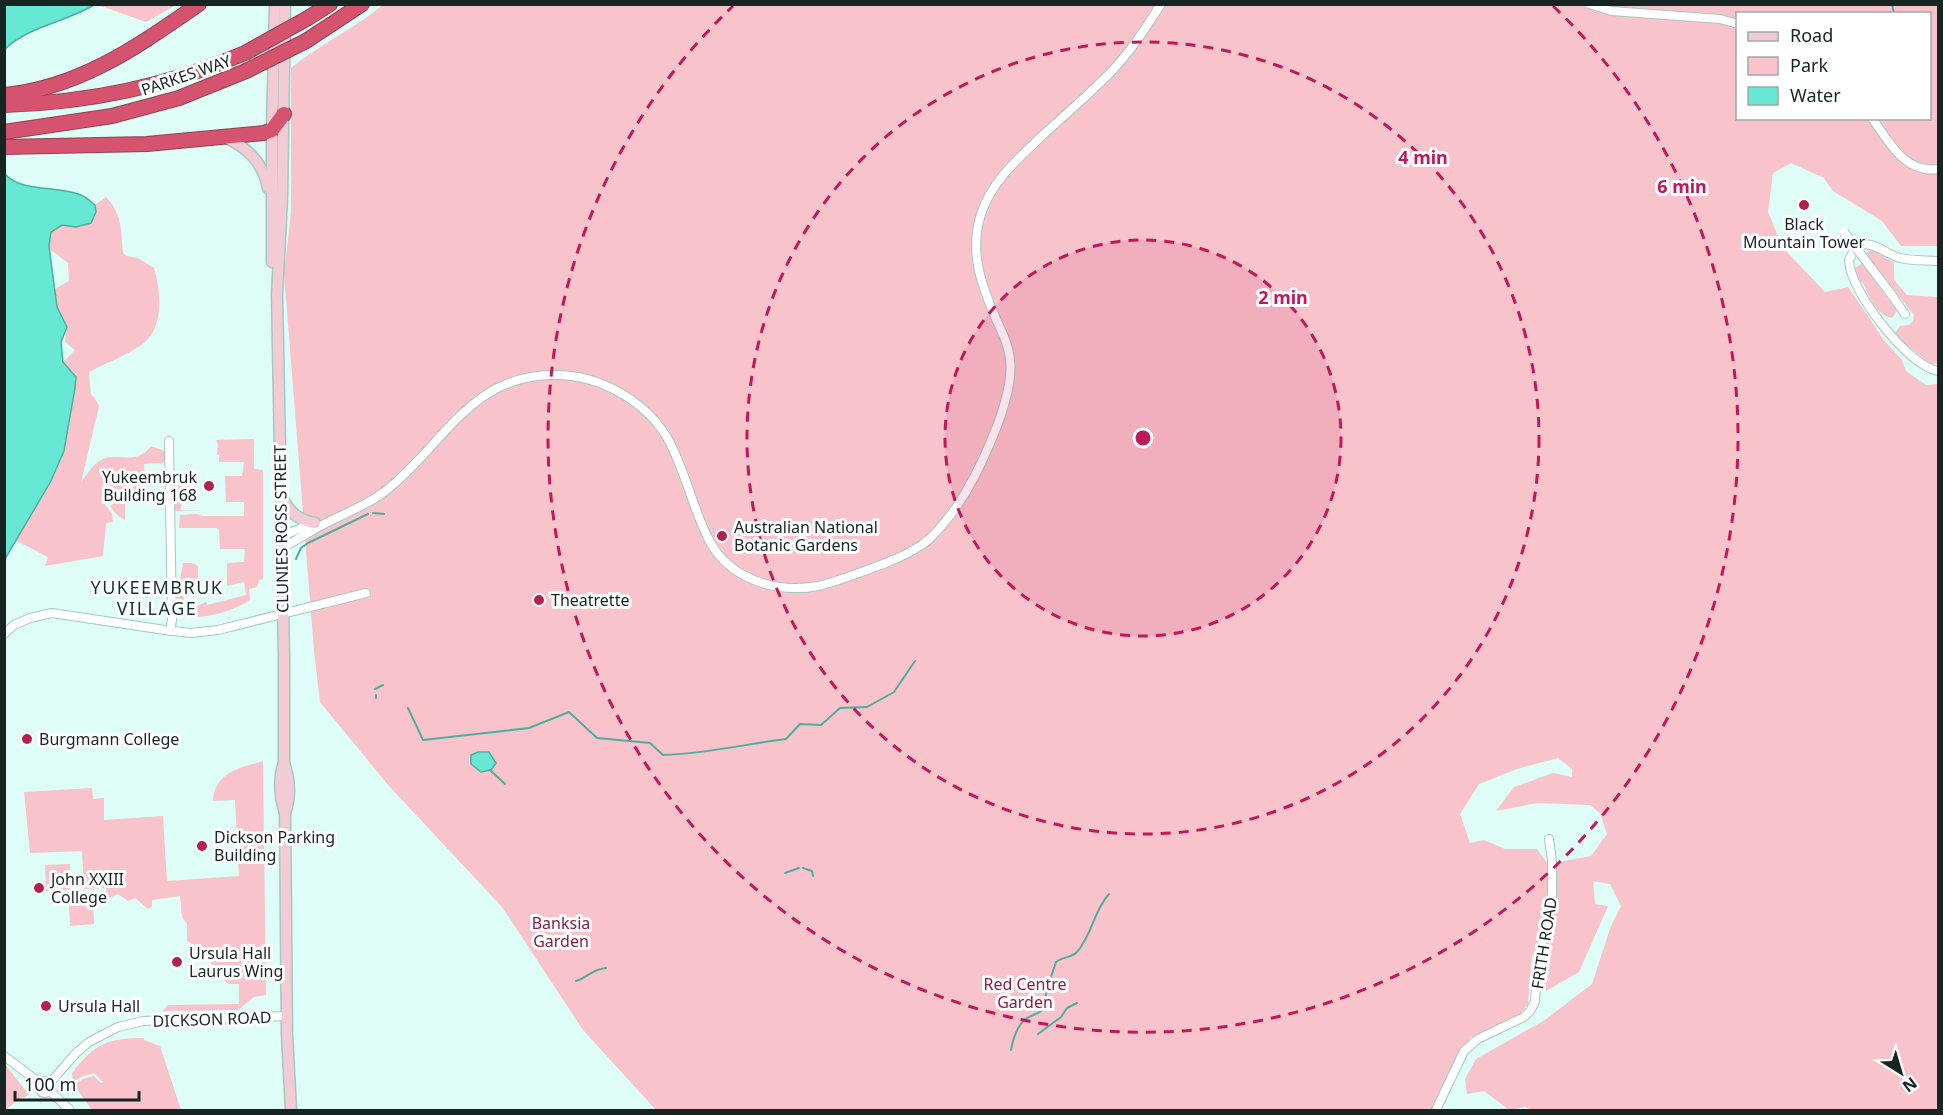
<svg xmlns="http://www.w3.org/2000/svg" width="1943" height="1115" viewBox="0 0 1943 1115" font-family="'Noto Sans',sans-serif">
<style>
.green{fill:#f8c3ca;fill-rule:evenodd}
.water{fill:#67e8d4;stroke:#4fae9f;stroke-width:1.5}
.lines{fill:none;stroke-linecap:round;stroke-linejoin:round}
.stream{stroke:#4fae9f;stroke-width:2}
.street-casing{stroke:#a3c9c2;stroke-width:10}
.secondary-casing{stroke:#a3c9c2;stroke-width:13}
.highway-casing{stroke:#934355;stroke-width:16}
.street{stroke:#fff;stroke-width:8}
.secondary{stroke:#f3cbd4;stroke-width:10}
.highway{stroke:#d65370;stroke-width:14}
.street-bridge-casing{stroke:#a3c9c2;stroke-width:10;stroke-linecap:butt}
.highway-bridge-casing{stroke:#934355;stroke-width:16;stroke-linecap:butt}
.street-bridge{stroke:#fff;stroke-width:8}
.highway-bridge{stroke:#d65370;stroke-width:14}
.ring{fill:none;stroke:#c2185b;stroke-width:3;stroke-dasharray:10 8}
.poi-dot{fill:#b3224e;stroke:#fff;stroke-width:2}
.labels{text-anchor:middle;stroke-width:6;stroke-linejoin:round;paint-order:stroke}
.street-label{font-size:16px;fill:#162522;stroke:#fff}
.poi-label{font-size:16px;fill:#162522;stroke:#fff;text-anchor:start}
.park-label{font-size:16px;fill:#8d1d3e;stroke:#fff}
.neighbourhood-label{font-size:18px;letter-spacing:1.5px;fill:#11342f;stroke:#fff}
.centre{fill:#c2185b;stroke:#fff;stroke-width:3}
.ring-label{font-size:18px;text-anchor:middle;font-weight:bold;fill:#c2185b;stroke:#fff;stroke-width:6;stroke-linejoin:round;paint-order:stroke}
</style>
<rect width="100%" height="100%" fill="#defdf7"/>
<g class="green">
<polygon points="103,4 176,4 176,5 146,22 101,6"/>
<path d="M384 4 1938 5V246H1901L1882 221 1833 191 1824 178 1791 163 1773 173 1768 212 1783 248 1825 292 1848 287 1884 340 1902 360 1906 371 1926 385 1938 384V1110H1532L1525 1107 1509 1110 1484 1091 1467 1094 1465 1079 1476 1059 1545 1020 1592 984 1611 926 1621 906 1610 884 1593 881 1595 904 1608 906 1579 972 1546 991 1539 958 1546 933 1532 956 1528 1004 1517 1018 1470 1038 1432 1110H656L583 1030 502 907 388 785 320 702 314 651 284 274 291 212V68C321 44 355 28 384 4ZM1738 14H1930V118H1738ZM1558 758 1572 769V777L1553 773 1514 787 1496 811 1537 803 1590 805 1600 813 1607 834 1591 856 1548 864 1537 849H1505L1484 840 1470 843 1460 814 1479 784 1517 769Z"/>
<path d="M106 197C122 213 121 231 123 253L127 256 138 258 154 268C161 293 165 329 140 346 125 356 106 363 89 372L91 395 94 397 99 406 81 482C87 475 92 465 101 460 117 451 135 467 151 446L165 451V463L144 464 145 489 137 500 125 501V520L117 515 110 506 122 498 119 493 104 503 112 514 113 522 106 523 103 556 45 566 48 557 15 540C32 512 55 483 64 451 70 430 73 399 76 377L63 362 75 350 65 342 67 327 57 307 55 289 69 281 68 263 47 247 51 232 62 225 96 212 95 205Z"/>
<polygon points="1873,250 1894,263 1894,280 1907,295 1938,297 1938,363 1931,365 1894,334 1900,326 1909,325 1913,321 1914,315 1865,253"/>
<path d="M1862 263 1897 311 1892 318C1876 315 1869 296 1863 283L1858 281 1854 269Z"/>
<path d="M254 439V469L263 470V579L259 580 257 587 249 589 250 600C228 614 203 619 176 617V608L178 607 183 609 187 608 188 610 206 602 207 605 246 595 244 582 227 586V563L244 562 245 549H220L219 530 217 528H179L180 515 197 514 203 516H244V502H226L225 476H242L244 462H219V455H217L218 444 216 440Z"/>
<polygon points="182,477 196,479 196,495 182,496 181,510 202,510 174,511 174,498"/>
<polygon points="183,563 191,563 198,566 198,585 183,589 184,602 199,600 184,606 178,603 177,597"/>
<path d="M263 761 266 995 254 997 238 1010 162 1011 168 1005 239 1004V984H228L223 978 215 974C212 959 201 948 187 941V924L182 917 180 896 152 900V906L148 909 135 898 128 901 118 894 107 899 106 888 84 889 82 851 30 853 24 792 92 788 93 799 104 798V820L163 816 167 881 239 876 235 800 213 801C215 772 240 768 263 761Z"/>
<polygon points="70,864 71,890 46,891 45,865"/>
<polygon points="93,901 94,924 70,926 69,903"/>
<path d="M144 1038V1040L160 1046 181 1110H92L74 1085 83 1079 94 1076 101 1083 103 1082 94 1073 81 1077 73 1083 72 1073C94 1044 108 1038 144 1038Z"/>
<polygon points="5,1064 29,1095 21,1098 5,1110"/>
</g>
<g class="water">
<path d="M5 4H94V5C66 22 29 26 5 49Z"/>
<path d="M5 174C21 193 60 185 83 196 87 198 91 202 95 205L96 212 91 223 76 227 62 225 51 232 49 246 57 307 67 327 61 342 63 362 76 377 75 388 64 451 51 481 5 559Z"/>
<polygon points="478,752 489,752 496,763 491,770 481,772 471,764 471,755"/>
</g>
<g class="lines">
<g class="stream">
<polyline points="1892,4 1894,14"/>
<polyline points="373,513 384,514"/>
<polyline points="296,559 301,548 308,543 368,514"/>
<polyline points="375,689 383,685"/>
<polyline points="376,698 376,695"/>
<path d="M408 708 423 740 529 728 569 712 597 738 650 743 663 755C705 754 745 744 786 739L800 724 821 725 840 708 867 707 894 692 915 661"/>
<polyline points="490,770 505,784"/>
<polyline points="803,868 812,871 813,876"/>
<polyline points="785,873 799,868"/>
<path d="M576 981C589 977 590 970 606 968"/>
<polyline points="1038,1034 1061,1017 1067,1008 1077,1003"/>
<path d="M1011 1050C1013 1039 1017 1025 1027 1018 1034 1014 1040 1014 1045 1007L1046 992 1056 962C1062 957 1071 958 1077 952 1092 935 1094 910 1109 894"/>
</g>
<g class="street-casing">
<g id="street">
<polyline points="1589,4 1612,11 1720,19 1738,24"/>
<path d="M1872 118C1889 142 1905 174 1938 169"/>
<path d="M1938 261C1926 260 1912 261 1900 258 1879 252 1863 229 1849 260 1849 290 1908 366 1938 371"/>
<polyline points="1891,294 1905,314"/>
<polyline points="169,441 172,620 170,631"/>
<polyline points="282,536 314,523"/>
<path d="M282 548C297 540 311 531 326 523 346 513 367 505 384 492 442 448 469 375 553 375 599 374 647 401 669 441 685 471 692 505 707 536 726 578 774 594 818 586 830 584 841 579 853 575 875 567 900 559 920 546 934 537 945 522 955 509 977 477 1015 399 1010 360 1009 346 1002 332 996 319 981 284 969 252 981 214 992 180 1019 158 1044 134 1065 115 1088 95 1108 75 1129 54 1145 29 1161 4"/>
<polyline points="4,634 14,625 30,618 52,613 165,630 191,633 218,630 366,593"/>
<polyline points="4,1056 40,1083"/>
<circle cx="45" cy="1087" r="6"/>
<polyline points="50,1083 76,1053 89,1042 118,1027 143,1021 287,1016"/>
<polyline points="50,1091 70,1110"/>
<polyline points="1436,1110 1464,1051 1478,1039 1524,1017 1530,1011 1535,1002 1538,958 1552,908 1552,860 1549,839"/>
</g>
</g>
<g class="secondary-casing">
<g id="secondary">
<path d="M285 4 282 198 277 295 284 657V763C278 780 280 797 285 813L287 1034 291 1110"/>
<path d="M226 138C249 148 263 163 268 188"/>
<polyline points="272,262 272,130 275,4"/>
<path d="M282 497C289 512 298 520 315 523"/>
<path d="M284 763C290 780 291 796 285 813"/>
</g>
</g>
<g class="highway-casing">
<g id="highway">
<polyline points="308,18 330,4"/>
<polyline points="306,41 362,4"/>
<path d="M4 95C80 88 138 46 199 4"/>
<path d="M4 105C88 103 168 86 245 53"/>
<polyline points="4,132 112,116 179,98 246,71"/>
<polyline points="4,147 147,144 264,133 272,130 284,114"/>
</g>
</g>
<use href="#street" class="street"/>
<use href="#secondary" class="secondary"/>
<use href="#highway" class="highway"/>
<g class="street-bridge-casing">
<polyline id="street-bridge" points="1844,232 1891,294"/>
</g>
<g class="highway-bridge-casing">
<g id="highway-bridge">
<polyline points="245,53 308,18"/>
<polyline points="246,71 306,41"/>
</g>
</g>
<use href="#street-bridge" class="street-bridge"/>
<use href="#highway-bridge" class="highway-bridge"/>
</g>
<circle cx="1143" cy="438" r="198" fill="#c2185b" fill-opacity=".12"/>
<g class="ring">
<circle cx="1143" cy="438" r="198"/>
<circle cx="1143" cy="438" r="396"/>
<path d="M1553 6A595 595 0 1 1 733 6"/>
</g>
<g class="poi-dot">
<circle cx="1804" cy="205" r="6"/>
<circle cx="209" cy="486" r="6"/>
<circle cx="722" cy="536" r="6"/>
<circle cx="539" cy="600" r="6"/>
<circle cx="27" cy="739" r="6"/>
<circle cx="202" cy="846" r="6"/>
<circle cx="39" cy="888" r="6"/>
<circle cx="177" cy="962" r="6"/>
<circle cx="46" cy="1006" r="6"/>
</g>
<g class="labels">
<g class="street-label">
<text transform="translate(186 75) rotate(-19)" y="6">PARKES WAY</text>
<text transform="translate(281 529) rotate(-91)" y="6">CLUNIES ROSS STREET</text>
<text transform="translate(1544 943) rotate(-81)" y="6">FRITH ROAD</text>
<text transform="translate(212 1019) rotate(-2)" y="6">DICKSON ROAD</text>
</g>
<g class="poi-label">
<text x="1804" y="230" text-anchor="middle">Black<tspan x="1804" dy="18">Mountain Tower</tspan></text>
<text x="197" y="483" text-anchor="end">Yukeembruk<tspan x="197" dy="18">Building 168</tspan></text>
<text x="734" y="533">Australian National<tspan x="734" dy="18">Botanic Gardens</tspan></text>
<text x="551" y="606">Theatrette</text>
<text x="39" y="745">Burgmann College</text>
<text x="214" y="843">Dickson Parking<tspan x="214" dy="18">Building</tspan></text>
<text x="51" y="885">John XXIII<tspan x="51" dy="18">College</tspan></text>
<text x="189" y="959">Ursula Hall<tspan x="189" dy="18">Laurus Wing</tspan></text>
<text x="58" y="1012">Ursula Hall</text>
</g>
<g class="park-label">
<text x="561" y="929">Banksia<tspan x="561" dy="18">Garden</tspan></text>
<text x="1025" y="990">Red Centre<tspan x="1025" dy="18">Garden</tspan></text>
</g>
<g class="neighbourhood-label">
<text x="157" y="594">YUKEEMBRUK<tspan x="157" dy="21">VILLAGE</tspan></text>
</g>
</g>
<circle cx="1143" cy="438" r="9" class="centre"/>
<g class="ring-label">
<text x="1423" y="164">4 min</text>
<text x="1682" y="193">6 min</text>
<text x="1283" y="304">2 min</text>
</g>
<rect width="1943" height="1115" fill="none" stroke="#162522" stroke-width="12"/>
<rect x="1736" y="12" width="195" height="108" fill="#ffffff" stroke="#a2a8a7" stroke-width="1.5"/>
<rect x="1748" y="32" width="30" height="9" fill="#f3cbd4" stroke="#a2a8a7" stroke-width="1.5"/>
<text x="1790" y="42" font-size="18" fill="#162522">Road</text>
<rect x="1748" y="57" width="30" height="18" fill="#f8c3ca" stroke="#a2a8a7" stroke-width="1.5"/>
<text x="1790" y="72" font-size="18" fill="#162522">Park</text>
<rect x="1748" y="87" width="30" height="18" fill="#67e8d4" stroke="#a2a8a7" stroke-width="1.5"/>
<text x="1790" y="102" font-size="18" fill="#162522">Water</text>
<g transform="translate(1901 1073) rotate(143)" stroke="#ffffff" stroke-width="4.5" paint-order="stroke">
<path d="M0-4.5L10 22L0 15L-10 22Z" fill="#162522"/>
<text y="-9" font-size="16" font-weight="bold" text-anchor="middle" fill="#162522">N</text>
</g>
<path d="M15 1091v9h124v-9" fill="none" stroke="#162522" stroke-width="3"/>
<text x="24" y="1091" font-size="18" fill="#162522" stroke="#ffffff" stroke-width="4.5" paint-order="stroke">100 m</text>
</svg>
